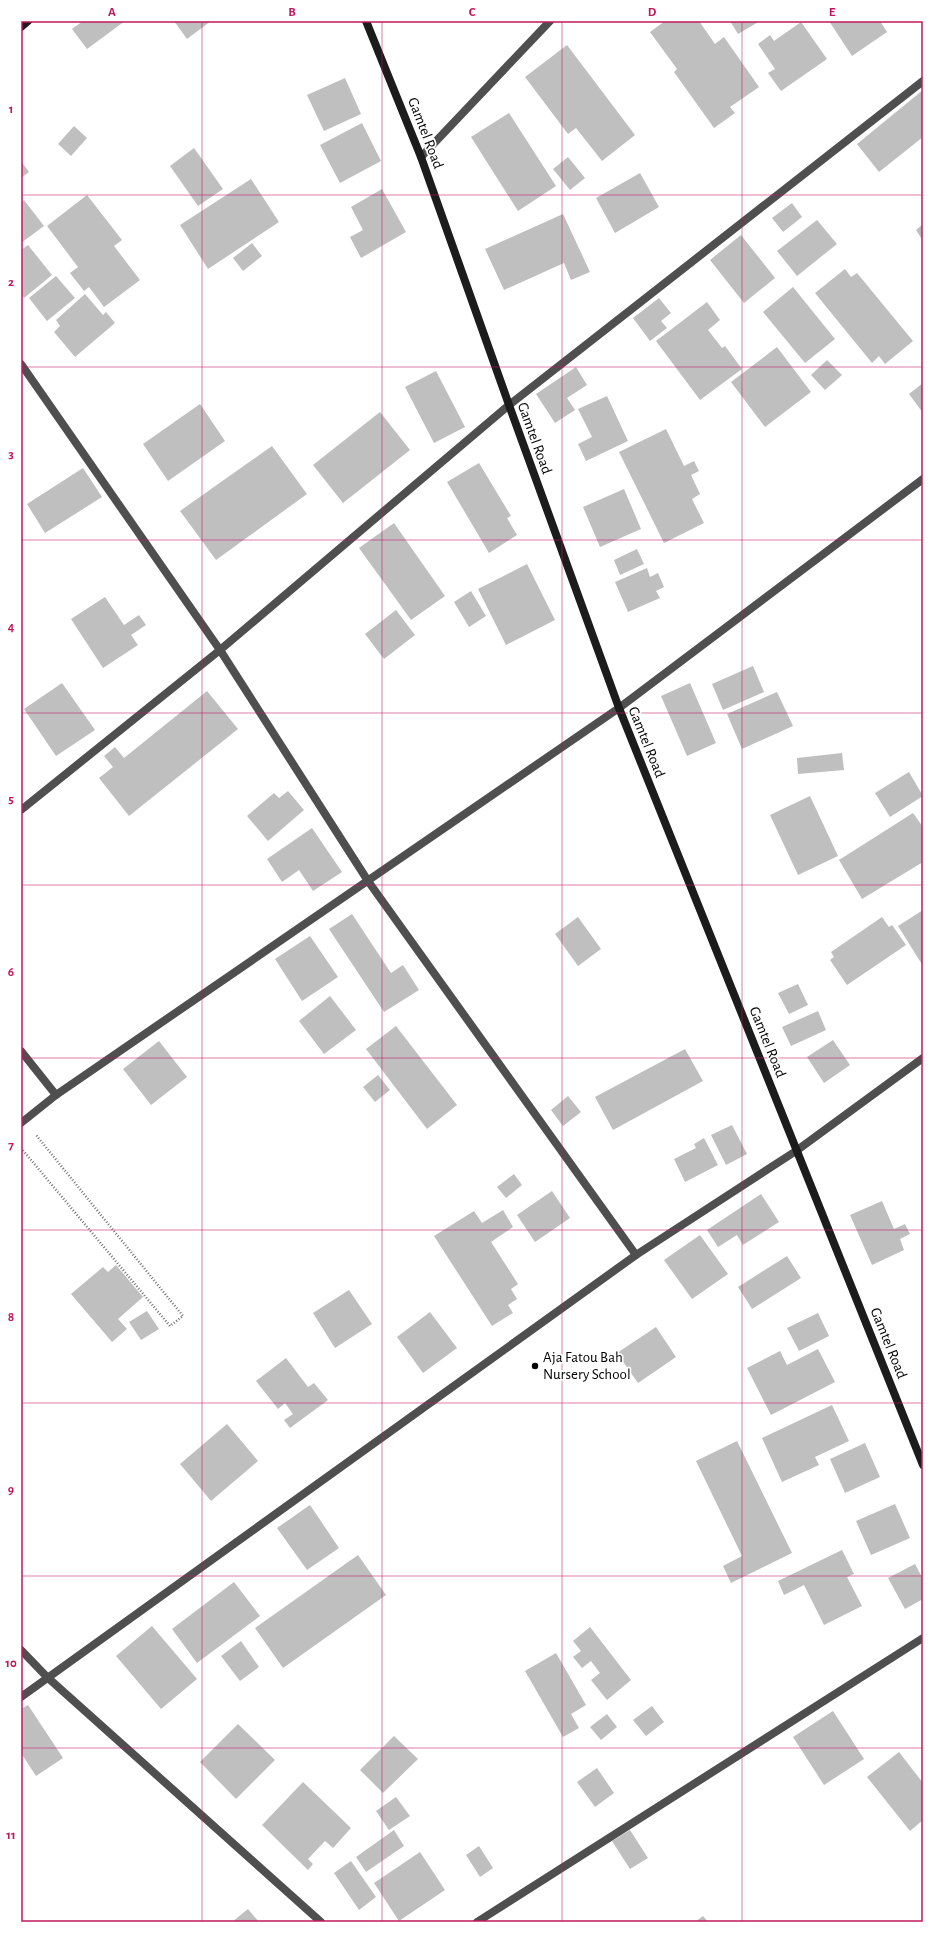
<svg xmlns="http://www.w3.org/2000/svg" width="944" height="1943" viewBox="0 0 944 1943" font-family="'Alegreya Sans',sans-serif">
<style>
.building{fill:#bfbfbf}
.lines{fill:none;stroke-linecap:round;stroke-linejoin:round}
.path{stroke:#717171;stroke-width:2.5;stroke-dasharray:1 2;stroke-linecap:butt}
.street{stroke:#4f4f4f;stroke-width:8}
.secondary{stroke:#1c1c1c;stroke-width:8}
.grid{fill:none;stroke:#c2185b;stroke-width:1;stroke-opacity:0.55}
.poi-dot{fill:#000;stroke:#fff;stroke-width:1.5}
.labels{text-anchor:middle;stroke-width:3.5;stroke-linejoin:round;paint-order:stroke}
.street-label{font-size:15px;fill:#000;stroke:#fff}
.poi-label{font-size:15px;fill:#000;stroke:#fff;text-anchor:start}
.neatline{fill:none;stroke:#c2185b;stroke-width:1.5}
.grid-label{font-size:13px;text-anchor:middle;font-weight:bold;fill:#c2185b}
</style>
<rect width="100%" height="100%" fill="#fff"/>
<g class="building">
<polygon points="83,21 125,21 87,49 72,29"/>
<polygon points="174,21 211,21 187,39"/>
<polygon points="665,21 699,21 715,44 724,37 759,87 730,107 735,113 714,128 674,72 677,69 650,32"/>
<polygon points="730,21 760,21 738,34"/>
<polygon points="829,21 880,21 887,32 852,56"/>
<polygon points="801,22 827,59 781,91 768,73 775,69 758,44 770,35 774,41"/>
<polygon points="567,45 635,135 602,161 576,128 568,134 525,77"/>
<polygon points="345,78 361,114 324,131 307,95"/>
<polygon points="923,90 923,137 879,172 857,144"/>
<polygon points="509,113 556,186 518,211 471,137"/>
<polygon points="362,123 381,161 340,183 320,145"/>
<polygon points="74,126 87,138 71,156 58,144"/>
<polygon points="194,148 223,189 198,206 170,166"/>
<polygon points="568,157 585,178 570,190 553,169"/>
<polygon points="21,161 29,172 21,178"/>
<polygon points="640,173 659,207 615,233 596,198"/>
<polygon points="251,179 279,222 208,269 180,225"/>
<polygon points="382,189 406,232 361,258 350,237 363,230 351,207"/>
<polygon points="87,195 122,240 114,246 140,280 104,307 89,287 84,291 70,273 78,267 47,226"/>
<polygon points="24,200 44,226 21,243 21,203"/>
<polygon points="792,203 802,217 783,232 772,218"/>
<polygon points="563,214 590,272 571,280 564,263 504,290 485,249"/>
<polygon points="817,220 837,244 797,276 777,251"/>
<polygon points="923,224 923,241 916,230"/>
<polygon points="741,235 775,278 744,303 710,260"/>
<polygon points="252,243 262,256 243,271 233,258"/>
<polygon points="28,245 52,275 24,298 21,294 21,250"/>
<polygon points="845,269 851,277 857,273 913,341 885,364 879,356 872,363 815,293"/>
<polygon points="56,276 75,298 47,321 29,298"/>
<polygon points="793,287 835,339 805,363 763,312"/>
<polygon points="85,294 103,315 106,312 115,323 75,357 54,332 60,326 56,320"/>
<polygon points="659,298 671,313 661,321 667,328 650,341 633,318"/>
<polygon points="707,302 720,320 708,330 722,348 725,346 742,369 700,400 656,341"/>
<polygon points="777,347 811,392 765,427 731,382"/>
<polygon points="827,360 842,375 825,390 811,375"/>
<polygon points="576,367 587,385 567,398 575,410 555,423 536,394"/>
<polygon points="436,371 465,427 434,443 405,387"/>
<polygon points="923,383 923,413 909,394"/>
<polygon points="607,396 628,441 586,461 578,444 592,437 578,409"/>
<polygon points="200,404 225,441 168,481 143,444"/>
<polygon points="380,412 410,450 343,503 313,465"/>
<polygon points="666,429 684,466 694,461 699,471 691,475 700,494 692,499 704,523 664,543 619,452"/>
<polygon points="272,446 307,494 216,560 180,511"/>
<polygon points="479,463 511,516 507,518 517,535 489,553 447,482"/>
<polygon points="83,468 102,497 45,533 27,504"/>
<polygon points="624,489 641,529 600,547 583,507"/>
<polygon points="394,523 445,596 411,620 359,548"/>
<polygon points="637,549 644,564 620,575 614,560"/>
<polygon points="527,564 555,620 506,645 478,589"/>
<polygon points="647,568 650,577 658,573 664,587 656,591 660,598 628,612 615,582"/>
<polygon points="471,591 486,616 469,627 454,602"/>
<polygon points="105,597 124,625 139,615 146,625 131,635 138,645 103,668 71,619"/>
<polygon points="396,610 415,635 384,659 365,634"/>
<polygon points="753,666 764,692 723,710 712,684"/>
<polygon points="62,683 95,730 56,756 24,709"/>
<polygon points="690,683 716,743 687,756 661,696"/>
<polygon points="207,691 238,729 129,816 99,778 113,767 104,756 115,747 124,758"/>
<polygon points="777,692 793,726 742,749 727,714"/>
<polygon points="842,753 844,770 798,774 797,758"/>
<polygon points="909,772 923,796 890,817 875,793"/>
<polygon points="288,791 304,810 268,841 247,816 274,793 279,798"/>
<polygon points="810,796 838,856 798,875 770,815"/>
<polygon points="913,813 923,827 923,862 862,899 839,860"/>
<polygon points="312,828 342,872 313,891 299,870 282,882 267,859"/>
<polygon points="923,910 923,966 898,926"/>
<polygon points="352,914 391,973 403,965 419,990 384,1012 329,929"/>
<polygon points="578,917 601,949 578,966 555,934"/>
<polygon points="882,917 889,927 892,925 906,945 847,985 830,960 834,957 831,952"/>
<polygon points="310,936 338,977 302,1001 275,959"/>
<polygon points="798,984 808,1005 789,1014 778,993"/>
<polygon points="330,996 356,1030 324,1054 299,1021"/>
<polygon points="818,1011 826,1030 791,1046 782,1027"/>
<polygon points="396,1026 457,1105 427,1129 366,1049"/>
<polygon points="833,1040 850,1065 824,1083 807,1057"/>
<polygon points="159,1041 187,1077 151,1105 123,1069"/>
<polygon points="685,1049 703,1081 613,1130 595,1097"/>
<polygon points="378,1075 390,1090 375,1102 363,1087"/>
<polygon points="568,1096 581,1112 563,1126 551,1110"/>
<polygon points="732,1125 747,1154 726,1165 711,1135"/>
<polygon points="704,1138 718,1165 685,1182 674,1159 696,1148 694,1144"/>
<polygon points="514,1174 522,1185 506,1198 497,1187"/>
<polygon points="552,1191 570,1218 535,1242 517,1215"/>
<polygon points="761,1194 779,1222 743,1245 737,1235 718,1247 707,1230"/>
<polygon points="882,1201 894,1229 905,1224 910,1234 900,1239 904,1250 872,1265 850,1215"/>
<polygon points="503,1210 513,1227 491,1242 518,1284 511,1289 517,1299 508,1305 513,1313 492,1326 434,1236 474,1211 482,1223"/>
<polygon points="700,1235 728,1274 692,1299 664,1260"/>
<polygon points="787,1256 801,1278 752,1309 738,1287"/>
<polygon points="116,1265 143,1297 118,1319 127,1329 112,1342 71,1294 103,1267 108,1272"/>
<polygon points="349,1290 372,1324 335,1348 313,1313"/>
<polygon points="147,1311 159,1329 141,1340 129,1322"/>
<polygon points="430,1312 457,1348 423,1373 397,1337"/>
<polygon points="818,1313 829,1336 799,1351 787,1328"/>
<polygon points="656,1327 676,1357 638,1383 617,1353"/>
<polygon points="818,1349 835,1382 771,1415 747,1368 780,1351 787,1365"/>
<polygon points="286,1358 308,1387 314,1383 328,1400 290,1428 284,1420 293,1414 285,1403 278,1409 256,1381"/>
<polygon points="832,1405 849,1441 815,1457 819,1465 782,1482 762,1438"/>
<polygon points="227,1424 258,1461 211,1501 180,1464"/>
<polygon points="737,1441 792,1553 731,1583 723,1566 742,1556 696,1461"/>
<polygon points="865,1443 880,1477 845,1493 830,1459"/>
<polygon points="895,1504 910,1538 871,1555 856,1521"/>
<polygon points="310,1505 339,1548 307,1570 277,1528"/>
<polygon points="842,1550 854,1574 847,1577 862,1606 824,1625 804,1585 784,1595 778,1581"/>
<polygon points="358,1555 386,1595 283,1668 255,1628"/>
<polygon points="915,1564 923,1579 923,1599 905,1609 888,1578"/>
<polygon points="234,1582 260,1616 197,1663 172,1629"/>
<polygon points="152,1626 197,1679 161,1709 116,1656"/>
<polygon points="590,1627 631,1680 607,1700 591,1680 600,1673 591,1661 582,1668 573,1657 581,1651 573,1641"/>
<polygon points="241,1641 259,1667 240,1681 221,1656"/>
<polygon points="556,1653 586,1705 571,1714 579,1728 563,1737 525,1671"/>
<polygon points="28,1705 63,1758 36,1776 21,1753 21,1709"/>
<polygon points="652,1706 664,1722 646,1736 633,1720"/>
<polygon points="833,1711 864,1759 824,1785 793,1737"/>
<polygon points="607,1714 617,1727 601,1740 590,1727"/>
<polygon points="238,1724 275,1760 236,1799 200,1762"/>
<polygon points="394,1736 418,1759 383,1793 360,1770"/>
<polygon points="899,1752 923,1783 923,1820 910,1831 867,1777"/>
<polygon points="597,1768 614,1793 595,1807 577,1782"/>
<polygon points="303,1782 351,1828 333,1848 325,1841 308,1859 313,1864 308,1870 262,1825"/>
<polygon points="396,1797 410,1816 389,1830 376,1811"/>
<polygon points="394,1830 404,1846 366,1872 356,1857"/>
<polygon points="630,1830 648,1858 630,1869 612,1841"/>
<polygon points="479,1846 493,1868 480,1877 466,1855"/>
<polygon points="420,1852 445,1890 399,1921 374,1883"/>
<polygon points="351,1861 376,1897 359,1910 334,1873"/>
<polygon points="248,1909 259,1922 232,1922"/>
<polygon points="703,1916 708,1922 695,1922"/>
</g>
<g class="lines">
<polyline class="path" points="21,1148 170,1326 183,1316 36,1135"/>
<g class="street">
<polyline points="421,157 550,21"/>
<polyline points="21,364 220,650 368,881 636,1255"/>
<polyline points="21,810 220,650 509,405 923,81"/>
<polyline points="21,1051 56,1095"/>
<polyline points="21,1123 56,1095 619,708 923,479"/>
<polyline points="21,1650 47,1677 321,1922"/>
<polyline points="21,1697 636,1255 796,1151 923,1058"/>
<polyline points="477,1922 923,1638"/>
</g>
<g class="secondary">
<polyline points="366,21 421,157 509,405 619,708 923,1465"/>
<polyline points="21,27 28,21"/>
</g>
</g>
<path class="grid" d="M202 21V1922M382 21V1922M562 21V1922M742 21V1922M21 195H923M21 367H923M21 540H923M21 713H923M21 885H923M21 1058H923M21 1230H923M21 1403H923M21 1576H923M21 1748H923"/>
<circle class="poi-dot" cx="535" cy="1366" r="4"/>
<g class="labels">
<g class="street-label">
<text transform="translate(426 133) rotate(69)" y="5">Gamtel Road</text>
<text transform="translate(535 438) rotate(70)" y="5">Gamtel Road</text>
<text transform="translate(647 742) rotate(68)" y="5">Gamtel Road</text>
<text transform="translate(768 1042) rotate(68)" y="5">Gamtel Road</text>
<text transform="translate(889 1343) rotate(68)" y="5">Gamtel Road</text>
</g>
<g class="poi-label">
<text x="543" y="1362">Aja Fatou Bah<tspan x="543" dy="17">Nursery School</tspan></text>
</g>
</g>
<rect width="944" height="1943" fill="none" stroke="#ffffff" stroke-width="44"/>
<rect x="22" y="22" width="900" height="1899" class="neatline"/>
<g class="grid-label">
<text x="112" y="16">A</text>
<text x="292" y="16">B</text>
<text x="472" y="16">C</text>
<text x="652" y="16">D</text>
<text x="832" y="16">E</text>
<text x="11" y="113">1</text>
<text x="11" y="286">2</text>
<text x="11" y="458">3</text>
<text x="11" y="631">4</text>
<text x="11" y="803">5</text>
<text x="11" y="976">6</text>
<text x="11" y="1149">7</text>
<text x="11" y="1321">8</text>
<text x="11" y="1494">9</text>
<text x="11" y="1667">10</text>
<text x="11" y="1839">11</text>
</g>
</svg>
